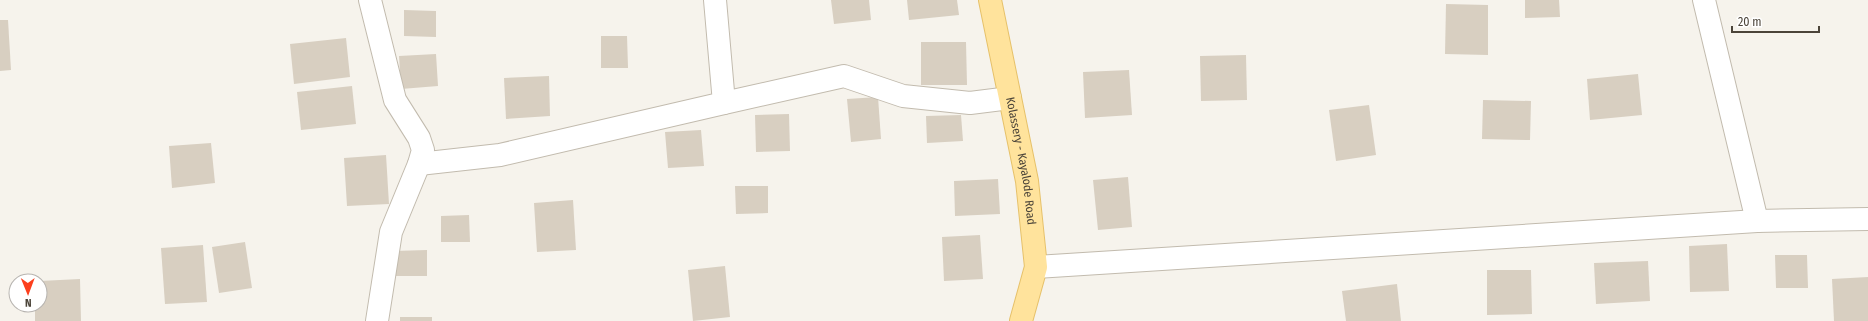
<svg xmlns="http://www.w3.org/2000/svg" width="1868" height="321" viewBox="0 0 1868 321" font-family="'Fira Sans Condensed',sans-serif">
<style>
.building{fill:#d8cfc1}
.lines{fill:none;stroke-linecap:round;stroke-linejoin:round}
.minor-casing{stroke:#c2bbae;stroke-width:24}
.major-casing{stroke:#e6c16a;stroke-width:24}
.minor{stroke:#fff;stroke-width:22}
.major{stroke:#ffe39c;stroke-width:22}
.labels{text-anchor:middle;stroke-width:4;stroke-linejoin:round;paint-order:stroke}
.street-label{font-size:12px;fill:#4b4439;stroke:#fff}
</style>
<rect width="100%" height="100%" fill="#f6f3ec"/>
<g class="building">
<polygon points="831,0 869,0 871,20 834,24"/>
<polygon points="907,0 957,0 959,15 909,20"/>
<polygon points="1525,0 1559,0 1560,17 1525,18"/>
<polygon points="1446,4 1488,5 1488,55 1445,54"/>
<polygon points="404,10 436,11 436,37 404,36"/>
<polygon points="0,20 8,20 11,70 0,71"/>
<polygon points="601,36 627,36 628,68 601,68"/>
<polygon points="346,38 350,77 294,84 290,44"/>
<polygon points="921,42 966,42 967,85 921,85"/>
<polygon points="436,54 438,86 401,89 399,56"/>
<polygon points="1246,55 1247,100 1201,101 1200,56"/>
<polygon points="1129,70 1132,115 1085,118 1083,72"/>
<polygon points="1638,74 1642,115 1590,120 1587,79"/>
<polygon points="549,76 550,116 506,119 504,78"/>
<polygon points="352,86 356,124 301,130 297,92"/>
<polygon points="878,97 881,139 851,142 847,99"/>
<polygon points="1483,100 1531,101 1530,140 1482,139"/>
<polygon points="1369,105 1376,155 1336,161 1329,110"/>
<polygon points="789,114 790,151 756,152 755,115"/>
<polygon points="961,115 963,141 927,143 926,116"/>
<polygon points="701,130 704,166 668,168 665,132"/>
<polygon points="211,143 215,183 172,188 169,146"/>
<polygon points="386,155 389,204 347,206 344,158"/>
<polygon points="1128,177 1132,227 1098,230 1093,180"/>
<polygon points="998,179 1000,214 955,216 954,181"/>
<polygon points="735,186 768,186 768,213 736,214"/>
<polygon points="573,200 576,250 537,252 534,203"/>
<polygon points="469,215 470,242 441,242 441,216"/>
<polygon points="980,235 983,279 944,281 942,237"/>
<polygon points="245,242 252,288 219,293 212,247"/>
<polygon points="1727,244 1729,291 1690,292 1689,246"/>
<polygon points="203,245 207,302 165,304 161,248"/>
<polygon points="427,250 427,276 395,276 394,251"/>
<polygon points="1775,255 1807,255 1808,288 1776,288"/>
<polygon points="1648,261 1650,301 1596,304 1594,263"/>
<polygon points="725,266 730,317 693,321 688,270"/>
<polygon points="1487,270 1531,270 1532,314 1487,315"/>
<polygon points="1868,277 1868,321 1834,321 1832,279"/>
<polygon points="80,279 81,321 35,321 35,305 40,305 40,281"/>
<polygon points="1397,284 1401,321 1346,321 1342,291"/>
<rect x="400" y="317" width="32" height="4"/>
</g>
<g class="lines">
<g class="minor-casing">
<g id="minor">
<polyline points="370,0 395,100 419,138 423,150 419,164 391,232 377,321"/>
<polyline points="1704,0 1757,221"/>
<polyline points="724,103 844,76 903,96 970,103 1010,98"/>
<polyline points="419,164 500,155 724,103 715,0"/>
<polyline points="1036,267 1757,221 1868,219"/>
</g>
</g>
<g class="major-casing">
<g id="major">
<path id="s1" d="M990 0 1027 181 1036 267 1021 321"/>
</g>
</g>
<use href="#minor" class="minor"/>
<use href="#major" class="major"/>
</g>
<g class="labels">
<g class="street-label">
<text dy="4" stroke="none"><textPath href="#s1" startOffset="164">Kolassery - Kayalode Road</textPath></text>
</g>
</g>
<g transform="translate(28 293) rotate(179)"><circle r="19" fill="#ffffff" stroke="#b7b4b0"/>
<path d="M0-3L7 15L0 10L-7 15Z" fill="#fc3f1d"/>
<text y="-6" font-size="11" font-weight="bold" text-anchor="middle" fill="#4b4439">N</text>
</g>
<path d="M1732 26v6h87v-6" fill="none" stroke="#4b4439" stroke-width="2"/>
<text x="1738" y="26" font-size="12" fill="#4b4439" stroke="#ffffff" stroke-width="3" paint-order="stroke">20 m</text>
</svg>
